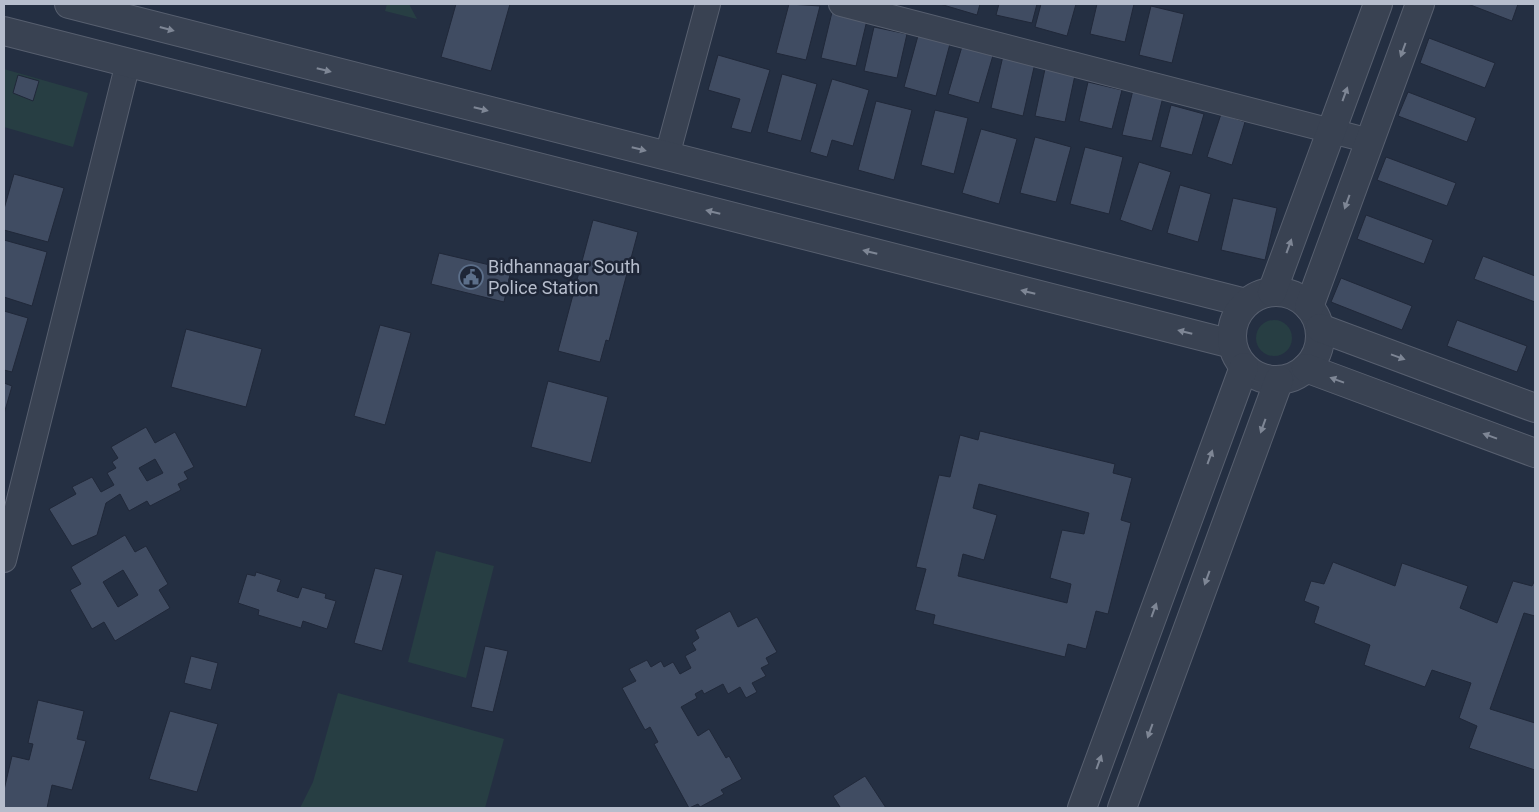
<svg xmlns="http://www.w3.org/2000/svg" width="1539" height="812" viewBox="0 0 1539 812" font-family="Roboto,sans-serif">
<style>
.green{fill:#273e43}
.building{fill:#404c62;stroke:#202839;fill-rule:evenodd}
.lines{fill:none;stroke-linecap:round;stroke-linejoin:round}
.minor-casing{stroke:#575f6f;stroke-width:26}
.tertiary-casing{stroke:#575f6f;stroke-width:30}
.minor{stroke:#394252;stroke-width:24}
.tertiary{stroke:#394252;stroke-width:28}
.oneway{fill:#7e8695}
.labels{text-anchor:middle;stroke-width:5;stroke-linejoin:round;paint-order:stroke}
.poi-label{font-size:18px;fill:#b6bdcc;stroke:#1e2637;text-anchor:start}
</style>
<rect width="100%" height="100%" fill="#242f42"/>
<g class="green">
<polygon points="387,4 409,4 417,19 385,11"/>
<polygon points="4,69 88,93 73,147 4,127"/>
<circle cx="1274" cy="338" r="18"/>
<polygon points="436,551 494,566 466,678 408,662"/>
<polygon points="338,693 504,739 485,808 300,808 313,782"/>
</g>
<g class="building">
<polygon points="456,4 510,4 491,71 441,57"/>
<polygon points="789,4 820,6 806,60 776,53"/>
<polygon points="940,4 980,4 977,15"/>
<polygon points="999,4 1037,4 1032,23 996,15"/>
<polygon points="1041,4 1076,4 1067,36 1035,27"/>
<polygon points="1097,4 1134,4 1125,42 1090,34"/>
<polygon points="1468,4 1518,4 1512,21"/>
<polygon points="1151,6 1184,14 1172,63 1139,55"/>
<polygon points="833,8 868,16 856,66 821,58"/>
<polygon points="874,27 907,34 897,78 864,71"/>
<polygon points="919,32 951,40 936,96 904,87"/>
<polygon points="1429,38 1495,63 1485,88 1420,63"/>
<polygon points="963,43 994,52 979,103 948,94"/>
<polygon points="718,55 770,70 751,133 731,128 740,99 708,90"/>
<polygon points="1003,56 1035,63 1023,116 991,108"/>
<polygon points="1045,69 1075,75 1065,122 1035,116"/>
<polygon points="782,74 817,84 801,141 767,132"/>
<polygon points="18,75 39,81 33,101 13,93"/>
<polygon points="832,79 869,90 853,146 832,140 827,157 810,152"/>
<polygon points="1088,82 1122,90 1112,129 1079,121"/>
<polygon points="1133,90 1163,97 1152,141 1122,135"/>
<polygon points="1408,92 1476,118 1467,142 1398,116"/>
<polygon points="876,101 912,110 894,180 858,170"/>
<polygon points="1171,105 1204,114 1192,155 1160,147"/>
<polygon points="935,110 968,118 954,174 921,165"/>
<polygon points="1221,114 1245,122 1232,165 1207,157"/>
<polygon points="981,129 1017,139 999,204 962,193"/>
<polygon points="1035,137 1071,147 1056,202 1020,193"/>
<polygon points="1085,147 1123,157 1109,214 1070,204"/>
<polygon points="1386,157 1456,183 1447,206 1377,180"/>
<polygon points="1139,162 1171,172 1152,231 1120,220"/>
<polygon points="14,174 64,188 48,242 4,230 4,209"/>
<polygon points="1180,185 1211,194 1198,242 1167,233"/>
<polygon points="1233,198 1277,208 1265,260 1221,250"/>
<polygon points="1366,215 1433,240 1424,264 1357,239"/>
<polygon points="593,220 638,232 609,341 606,340 600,362 558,351"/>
<polygon points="4,240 47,252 32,306 4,297"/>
<polygon points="439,253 511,270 504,302 431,284"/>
<polygon points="1483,256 1535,276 1535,302 1474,279"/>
<polygon points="1341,278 1412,306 1402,330 1331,302"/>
<polygon points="4,311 28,318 12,372 4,370"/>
<polygon points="1457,320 1527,346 1517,372 1447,346"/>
<polygon points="380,325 411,333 385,425 354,416"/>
<polygon points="186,329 262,349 246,407 171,387"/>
<polygon points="548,381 608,397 591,463 531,447"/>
<polygon points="4,383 12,386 4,414"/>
<path d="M146 427 155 443 175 432 194 467 184 472 188 479 178 484 181 490 150 506 147 501 129 511 120 494 106 503 97 535 72 546 49 509 76 494 72 487 92 477 101 492 114 485 107 473 116 468 112 462 118 458 111 447ZM155 459 163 473 147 481 139 468Z"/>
<path d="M980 431 1115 464 1113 473 1132 478 1121 520 1131 523 1108 614 1096 611 1086 649 1068 644 1065 657 933 624 935 615 915 610 926 569 916 567 939 475 950 477 960 435 978 440ZM979 484 1089 513 1084 534 1062 530 1050 578 1071 584 1067 603 958 576 963 554 984 560 997 515 973 508Z"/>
<path d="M125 535 135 552 146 546 168 584 159 590 170 608 115 641 104 622 92 629 70 590 81 584 71 567ZM123 570 138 595 118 607 103 582Z"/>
<polygon points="1333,562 1395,586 1402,563 1468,586 1460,608 1497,623 1513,581 1532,586 1535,580 1535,616 1524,613 1490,709 1535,723 1535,770 1469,748 1477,726 1459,718 1471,683 1432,670 1425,687 1364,665 1370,645 1314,623 1319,607 1304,601 1311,581 1324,584"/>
<polygon points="375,568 403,575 382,651 354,643"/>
<polygon points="256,572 281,580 277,591 298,598 302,587 326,594 325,598 336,601 327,629 303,621 301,628 258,615 259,610 238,603 247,574 255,576"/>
<polygon points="730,611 738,627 757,617 777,652 766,658 769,664 761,668 766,676 752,683 757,692 746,698 740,687 728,694 723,684 704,694 702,690 695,694 697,698 681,707 698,736 709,729 726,758 729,756 742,779 721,790 724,794 700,807 698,804 689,808 654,744 658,742 650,727 645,730 622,688 636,681 629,669 647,660 651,667 661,661 664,667 673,662 680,674 691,668 685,656 696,650 692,643 699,638 695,630"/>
<polygon points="485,646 508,651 493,712 471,707"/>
<polygon points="191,656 218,663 211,690 184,683"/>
<polygon points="38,700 84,711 77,739 86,741 72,790 52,785 47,808 4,808 4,790 12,756 29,760 33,744 28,743"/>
<polygon points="170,711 218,724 197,792 149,779"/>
<polygon points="865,776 886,808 838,808 840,807 833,796"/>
</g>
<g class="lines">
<g class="minor-casing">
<g id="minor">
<polyline points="841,4 1370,141"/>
<polyline points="667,156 708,4"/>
<polyline points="4,560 128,63"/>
</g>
</g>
<g class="tertiary-casing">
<g id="tertiary">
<polyline points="69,4 1246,303"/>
<polyline points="4,31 1232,344"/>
<circle cx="1276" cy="336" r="44"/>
<polyline points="1272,292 1378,4"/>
<polyline points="1309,307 1420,4"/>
<polyline points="1320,328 1535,408"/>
<polyline points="1306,368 1535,453"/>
<polyline points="1082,808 1244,367"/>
<polyline points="1122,808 1279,380"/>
</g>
</g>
<use href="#minor" class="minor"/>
<use href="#tertiary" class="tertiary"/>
</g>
<defs><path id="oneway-solid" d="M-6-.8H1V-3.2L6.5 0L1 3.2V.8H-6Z" transform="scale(1.25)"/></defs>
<g class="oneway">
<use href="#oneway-solid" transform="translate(167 29) rotate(15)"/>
<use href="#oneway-solid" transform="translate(1403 50) rotate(110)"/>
<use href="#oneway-solid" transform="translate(324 70) rotate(14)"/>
<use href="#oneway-solid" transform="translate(1345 94) rotate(-70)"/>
<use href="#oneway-solid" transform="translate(481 109) rotate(14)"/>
<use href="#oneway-solid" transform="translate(639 149) rotate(14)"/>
<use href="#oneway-solid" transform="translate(1347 202) rotate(110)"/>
<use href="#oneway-solid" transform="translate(713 212) rotate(-166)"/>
<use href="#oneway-solid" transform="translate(1289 246) rotate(-70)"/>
<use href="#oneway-solid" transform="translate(870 252) rotate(-166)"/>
<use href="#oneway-solid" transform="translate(1028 292) rotate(-166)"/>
<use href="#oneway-solid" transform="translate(1185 332) rotate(-166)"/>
<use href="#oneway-solid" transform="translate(1398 357) rotate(20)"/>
<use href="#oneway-solid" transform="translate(1337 380) rotate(-160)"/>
<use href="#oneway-solid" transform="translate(1263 426) rotate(110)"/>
<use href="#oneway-solid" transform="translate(1490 436) rotate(-160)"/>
<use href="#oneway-solid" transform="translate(1210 457) rotate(-70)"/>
<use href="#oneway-solid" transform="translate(1207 578) rotate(110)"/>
<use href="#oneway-solid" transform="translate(1154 610) rotate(-70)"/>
<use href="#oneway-solid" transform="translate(1150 731) rotate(110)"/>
<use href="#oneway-solid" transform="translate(1099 762) rotate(-70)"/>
</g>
<defs>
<g id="civic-ring" transform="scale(1.25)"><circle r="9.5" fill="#1e2637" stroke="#5c6f8a" stroke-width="1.5"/><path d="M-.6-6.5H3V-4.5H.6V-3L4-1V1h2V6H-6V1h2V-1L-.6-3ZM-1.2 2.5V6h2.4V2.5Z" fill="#5c6f8a"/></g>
</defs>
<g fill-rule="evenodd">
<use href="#civic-ring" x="471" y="277"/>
</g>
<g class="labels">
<g class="poi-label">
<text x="488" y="273">Bidhannagar South<tspan x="488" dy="21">Police Station</tspan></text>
</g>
</g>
<rect width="1539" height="812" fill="none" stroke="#b6bdcc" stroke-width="10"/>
</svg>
